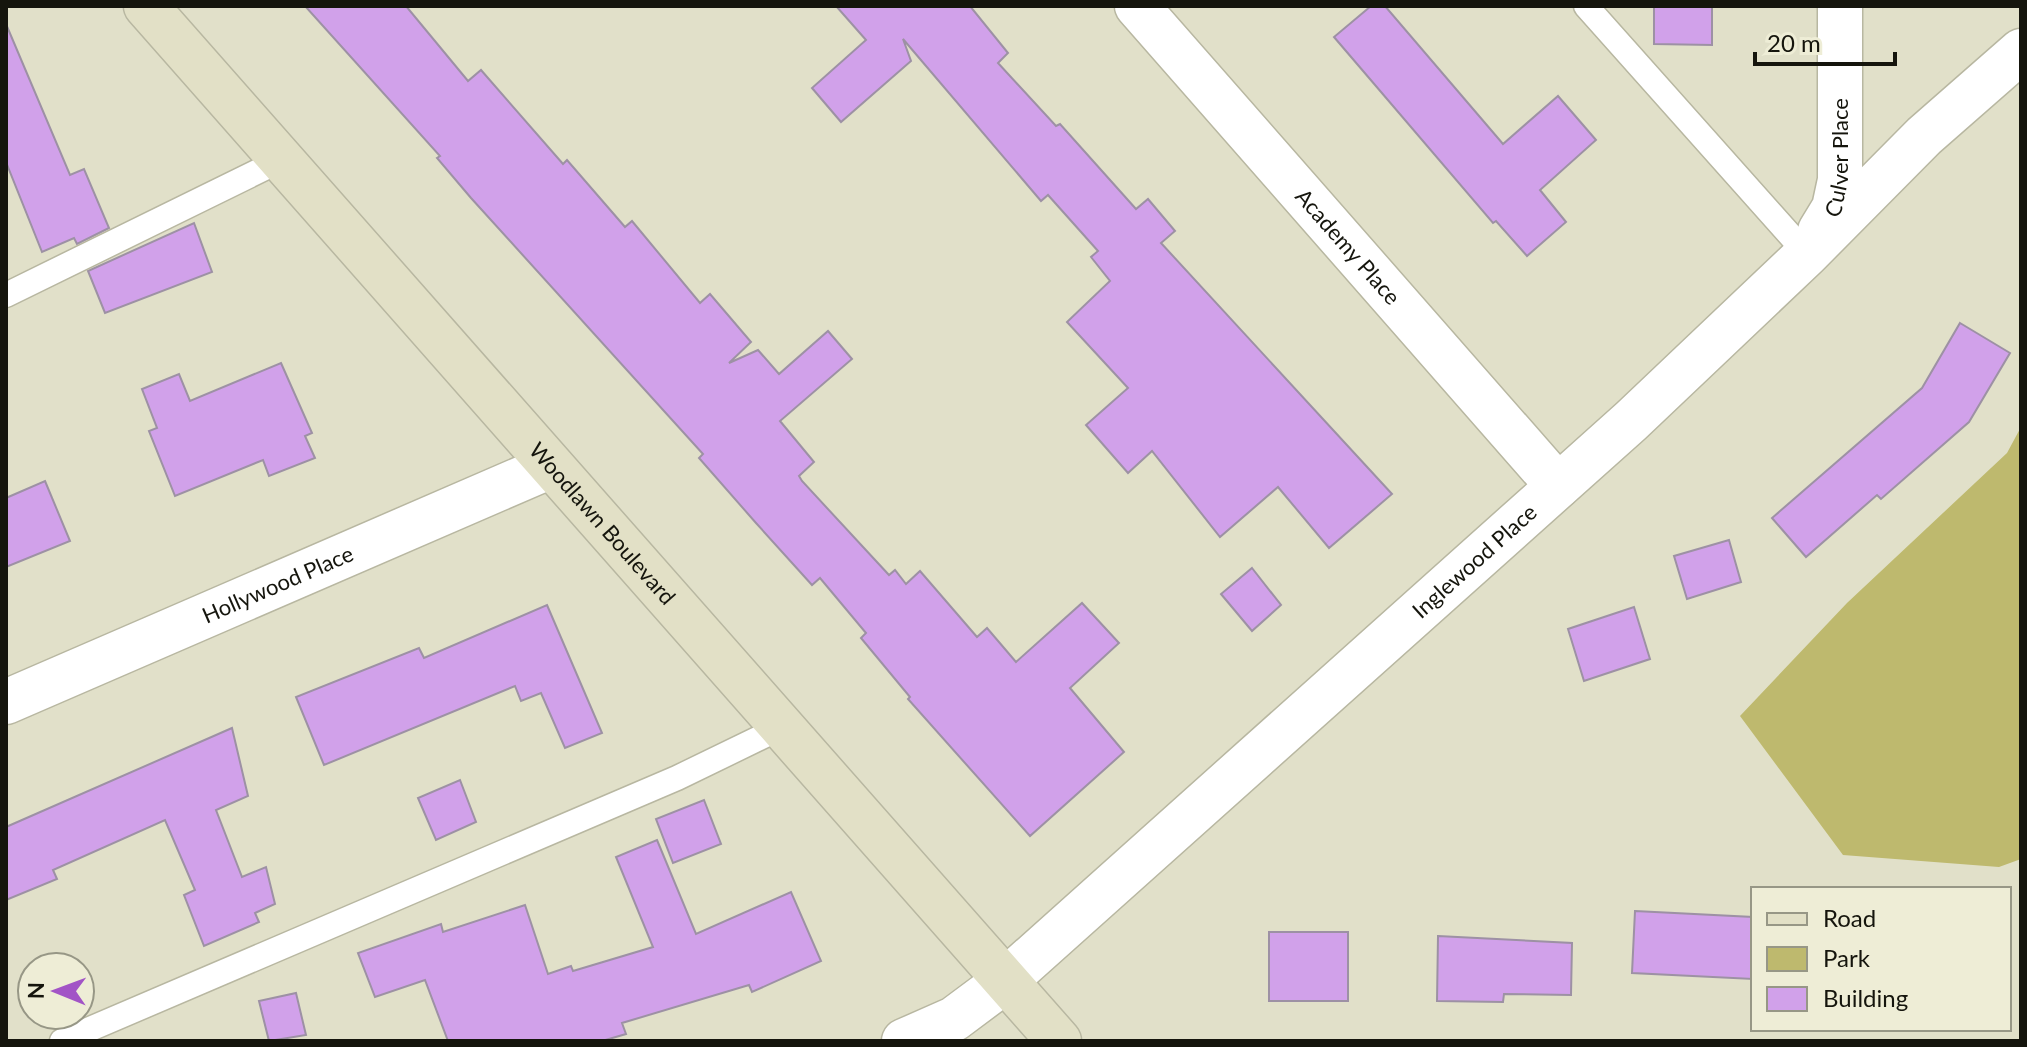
<svg xmlns="http://www.w3.org/2000/svg" width="2027" height="1047" viewBox="0 0 2027 1047" font-family="Lato,sans-serif">
<style>
.green{fill:#beb96e}
.building{fill:#d1a1ea;stroke:#9d91a4;stroke-width:2}
.lines{fill:none;stroke-linecap:round;stroke-linejoin:round}
.lane-casing{stroke:#b8b7a1;stroke-width:27}
.street-casing{stroke:#b8b7a1;stroke-width:47}
.secondary-casing{stroke:#b8b7a1;stroke-width:47}
.lane{stroke:#fff;stroke-width:24}
.street{stroke:#fff;stroke-width:44}
.secondary{stroke:#e2e0c6;stroke-width:44}
.labels{text-anchor:middle;stroke-width:6;stroke-linejoin:round;paint-order:stroke}
.street-label{font-size:22px;fill:#15150d;stroke:#eeedd6}
</style>
<rect width="100%" height="100%" fill="#e1e0c9"/>
<polygon class="green" points="2021,427 2021,859 1999,867 1843,855 1740,716 1847,603 2007,453"/>
<g class="building">
<polygon points="305,6 406,6 468,81 481,70 563,164 567,160 625,227 632,221 700,303 710,294 751,342 729,363 758,350 779,374 828,331 852,359 780,421 814,462 799,476 802,481 889,575 895,570 906,584 920,571 977,637 987,628 1016,662 1082,603 1119,643 1070,688 1124,752 1030,836 908,699 910,697 861,638 866,633 820,578 812,585 756,523 699,458 703,454 471,198 437,158 440,156"/>
<polygon points="836,6 970,6 1008,53 998,63 1056,126 1060,124 1136,209 1148,199 1175,231 1161,243 1392,494 1329,548 1278,487 1220,537 1152,451 1128,473 1086,425 1128,388 1067,322 1110,281 1091,257 1098,251 1048,195 1041,201 903,39 911,61 841,122 812,88 866,40"/>
<polygon points="1371,6 1385,6 1503,144 1558,96 1596,140 1540,190 1566,222 1527,256 1496,221 1493,223 1334,37"/>
<polygon points="1654,6 1712,6 1712,45 1654,44"/>
<polygon points="6,24 70,175 84,169 109,228 77,244 74,238 42,252 6,162"/>
<polygon points="194,223 212,272 105,313 88,271"/>
<polygon points="1960,323 2010,353 1969,422 1881,499 1877,495 1806,557 1772,518 1922,388"/>
<polygon points="281,363 312,433 305,436 315,458 269,476 263,460 175,496 149,431 157,428 142,389 179,374 190,401"/>
<polygon points="45,481 70,541 6,567 6,498"/>
<polygon points="1729,540 1741,582 1687,599 1674,556"/>
<polygon points="1252,568 1281,605 1252,631 1221,594"/>
<polygon points="547,605 602,733 565,748 541,693 521,701 515,686 324,765 296,697 419,648 424,658"/>
<polygon points="1634,607 1650,659 1584,681 1568,629"/>
<polygon points="232,728 248,796 216,810 242,877 266,867 275,904 255,913 259,922 204,946 184,895 195,890 165,820 53,870 57,879 6,900 6,827"/>
<polygon points="460,780 476,822 436,840 418,798"/>
<polygon points="704,800 721,844 673,863 656,819"/>
<polygon points="657,840 696,934 791,892 821,961 752,992 749,985 622,1023 626,1034 602,1041 448,1041 425,980 375,997 358,953 441,924 443,932 525,905 548,974 571,966 573,971 653,947 616,857"/>
<polygon points="1635,911 1753,917 1753,979 1632,973"/>
<rect x="1269" y="932" width="79" height="69"/>
<polygon points="1438,936 1572,943 1571,995 1504,994 1503,1002 1437,1001"/>
<polygon points="296,993 306,1035 269,1041 259,1001"/>
</g>
<g class="lines">
<g class="lane-casing">
<g id="lane">
<polyline points="1586,6 1807,254"/>
<polyline points="6,295 281,160"/>
<polyline points="62,1041 677,778 782,727"/>
</g>
</g>
<g class="street-casing">
<g id="street">
<path id="s1" d="M1137 6 1558 486"/>
<path id="s2" d="M1820 231 1834 208 1840 180V6"/>
<path id="s3" d="M6 702 551 466"/>
<path id="s4" d="M904 1041 954 1019 1005 981 1631 421 1807 254 1924 136 2021 51"/>
</g>
</g>
<g class="secondary-casing">
<g id="secondary">
<path id="s5" d="M146 6 1059 1041"/>
</g>
</g>
<use href="#lane" class="lane"/>
<use href="#street" class="street"/>
<use href="#secondary" class="secondary"/>
</g>
<g class="labels">
<g class="street-label">
<text dy="8" stroke="none"><textPath href="#s2" startOffset="78">Culver Place</textPath></text>
<text dy="8" stroke="none"><textPath href="#s1" startOffset="320">Academy Place</textPath></text>
<text dy="8" stroke="none"><textPath href="#s5" startOffset="690">Woodlawn Boulevard</textPath></text>
<text dy="8" stroke="none"><textPath href="#s4" startOffset="748">Inglewood Place</textPath></text>
<text dy="8" stroke="none"><textPath href="#s3" startOffset="296">Hollywood Place</textPath></text>
</g>
</g>
<rect width="2027" height="1047" fill="none" stroke="#15150d" stroke-width="16"/>
<rect x="1751" y="887" width="260" height="144" fill="#eeedd6" stroke="#979786" stroke-width="2"/>
<rect x="1767" y="913" width="40" height="12" fill="#e2e0c6" stroke="#979786" stroke-width="2"/>
<text x="1823" y="927" font-size="24" fill="#15150d">Road</text>
<rect x="1767" y="947" width="40" height="24" fill="#beb96e" stroke="#979786" stroke-width="2"/>
<text x="1823" y="967" font-size="24" fill="#15150d">Park</text>
<rect x="1767" y="987" width="40" height="24" fill="#d1a1ea" stroke="#979786" stroke-width="2"/>
<text x="1823" y="1007" font-size="24" fill="#15150d">Building</text>
<g transform="translate(56 991) rotate(271)"><circle r="38" fill="#eeedd6" stroke="#979786" stroke-width="2"/>
<path d="M0-6L14 30L0 20L-14 30Z" fill="#a254c6"/>
<text y="-12" font-size="22" font-weight="bold" text-anchor="middle" fill="#15150d">N</text>
</g>
<path d="M1755 52v12h140v-12" fill="none" stroke="#15150d" stroke-width="4"/>
<text x="1767" y="52" font-size="24" fill="#15150d" stroke="#eeedd6" stroke-width="6" paint-order="stroke">20 m</text>
</svg>
